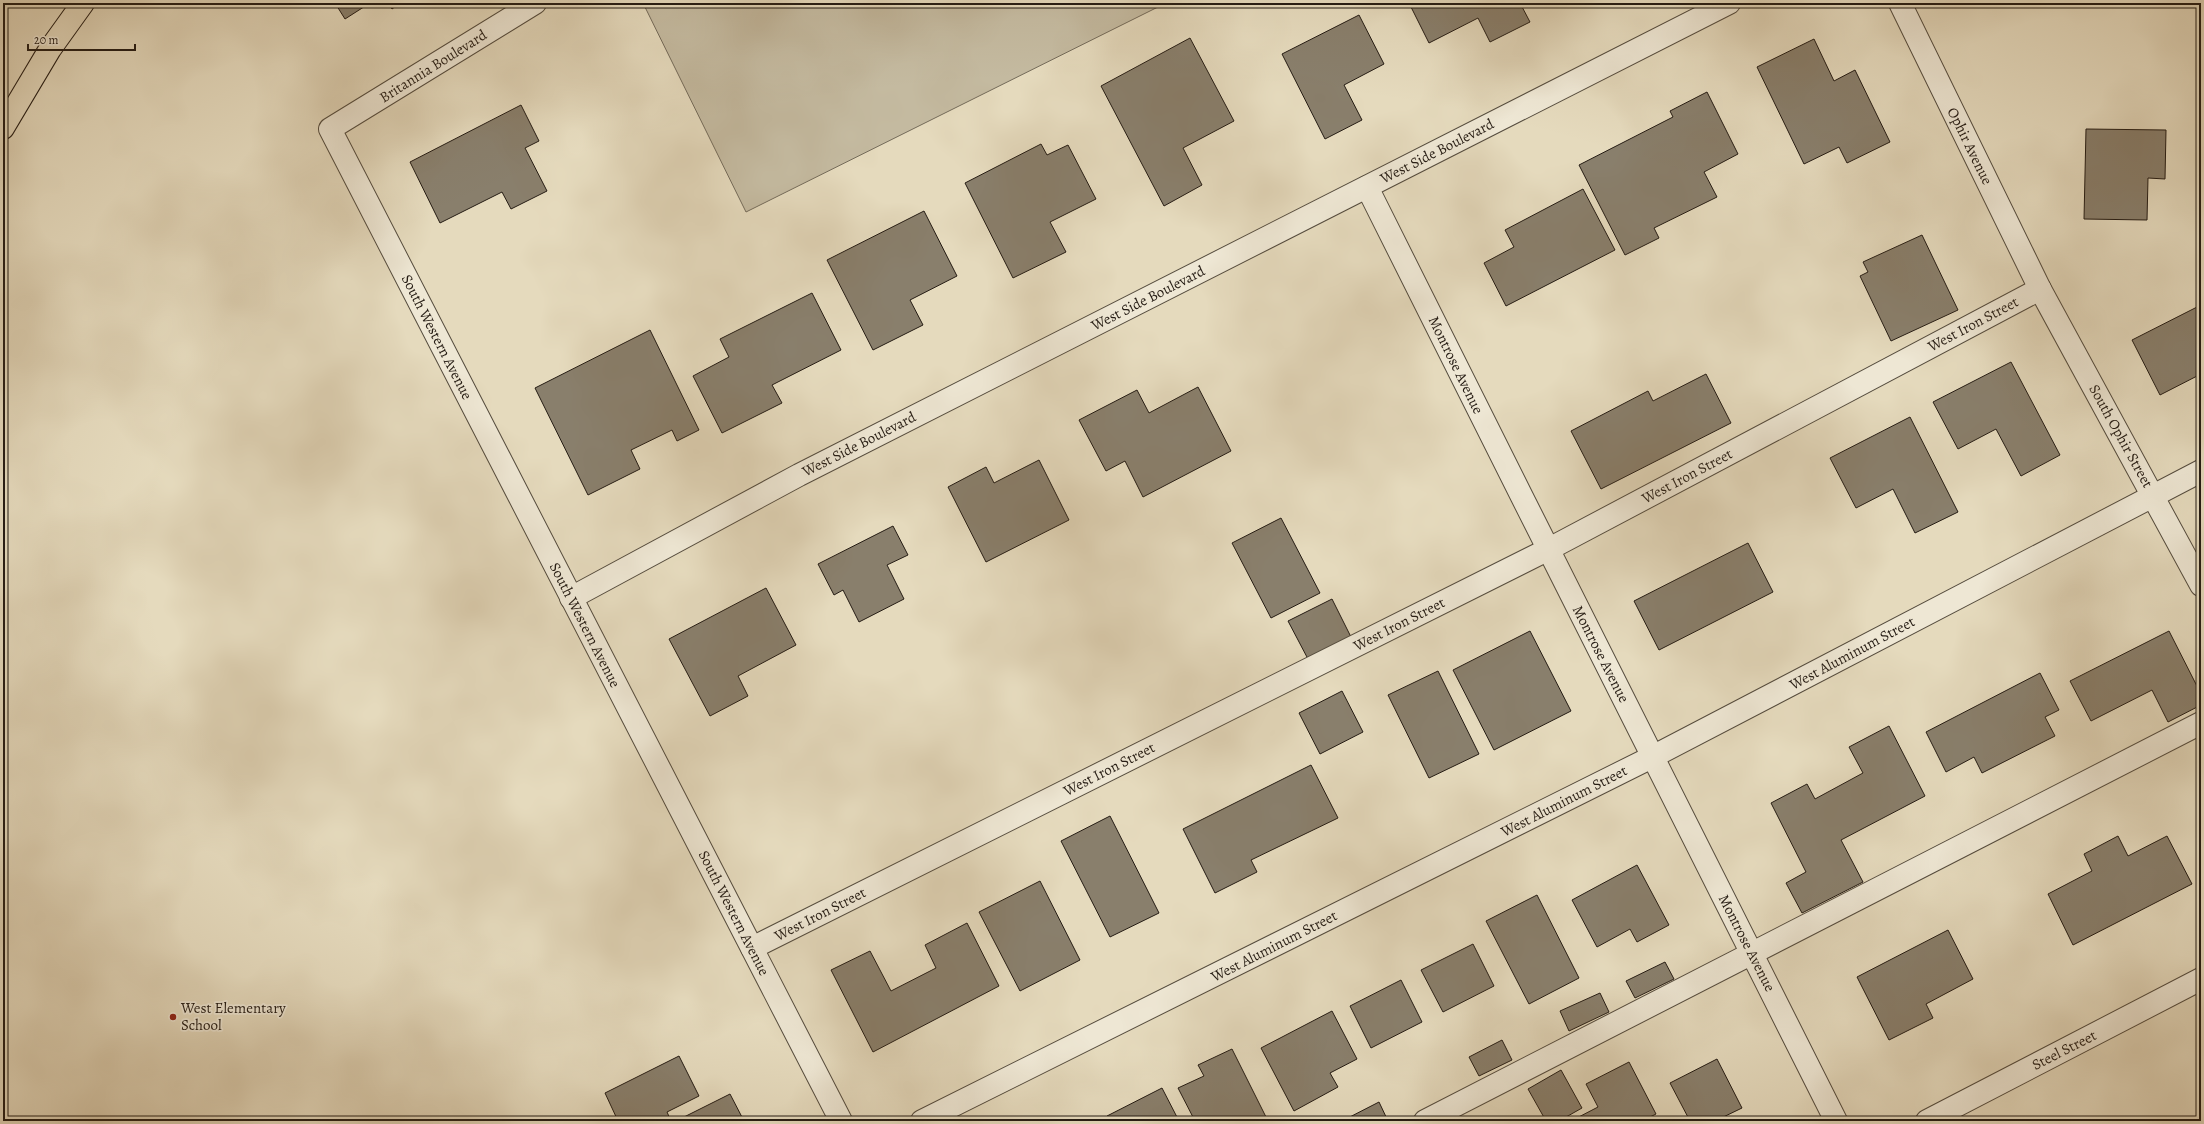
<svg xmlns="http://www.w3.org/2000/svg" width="2204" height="1124" viewBox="0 0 2204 1124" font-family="Alegreya,serif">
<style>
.green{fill:#c4baa0;stroke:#746b5a}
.building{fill:#897f6c;stroke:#251c14}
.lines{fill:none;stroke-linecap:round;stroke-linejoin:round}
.minor-casing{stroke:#554c3e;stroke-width:24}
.highway-casing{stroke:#251c14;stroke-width:24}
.minor{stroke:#eee7d4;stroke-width:22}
.highway{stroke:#e5dabd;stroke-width:22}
.poi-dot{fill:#8f2418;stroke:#eee7d4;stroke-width:1.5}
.labels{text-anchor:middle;stroke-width:3.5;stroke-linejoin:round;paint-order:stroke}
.street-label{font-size:15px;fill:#251c14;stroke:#eee7d4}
.poi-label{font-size:15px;fill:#251c14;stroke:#eee7d4;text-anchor:start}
</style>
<rect width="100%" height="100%" fill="#e5dabd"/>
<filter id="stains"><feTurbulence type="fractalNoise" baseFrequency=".005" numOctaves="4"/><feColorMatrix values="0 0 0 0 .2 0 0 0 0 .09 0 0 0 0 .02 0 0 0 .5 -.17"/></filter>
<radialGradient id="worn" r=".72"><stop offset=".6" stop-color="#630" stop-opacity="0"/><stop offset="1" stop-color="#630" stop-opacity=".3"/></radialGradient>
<polygon class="green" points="643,3 1166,3 746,212"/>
<g class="building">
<polygon points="335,3 370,3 345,19"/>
<polygon points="388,3 400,3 392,9"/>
<polygon points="1409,3 1520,3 1530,22 1490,42 1478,18 1429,43"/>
<polygon points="1359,15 1384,64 1344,85 1362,120 1325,139 1282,54"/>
<polygon points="1190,38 1234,121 1183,148 1202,185 1164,206 1101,86"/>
<polygon points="1814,39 1834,81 1855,70 1890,142 1847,163 1839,147 1804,164 1757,67"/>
<polygon points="1707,92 1738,154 1704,172 1717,197 1654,228 1659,238 1625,255 1579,165 1673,117 1670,111"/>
<polygon points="521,105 539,141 525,148 547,191 511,209 502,192 440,223 410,162"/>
<polygon points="2086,129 2166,130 2165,179 2148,178 2147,220 2084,219"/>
<polygon points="1041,144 1047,155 1068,145 1096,199 1050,222 1066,252 1013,278 965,183"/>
<polygon points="1583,189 1615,250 1506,306 1484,263 1514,247 1505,230"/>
<polygon points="924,211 957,276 910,300 923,325 873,350 827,260"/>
<polygon points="1922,235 1958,310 1891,341 1860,276 1868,272 1863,262"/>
<polygon points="812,293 841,350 772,385 782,403 722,433 693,376 729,357 720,339"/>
<polygon points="2201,305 2201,374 2160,395 2132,340"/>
<polygon points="650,330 699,430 677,441 672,430 631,450 640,469 588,495 535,388"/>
<polygon points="2011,362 2060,455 2021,476 1996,429 1958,449 1933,402"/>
<polygon points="1706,374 1731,423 1601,489 1571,431 1648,391 1653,401"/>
<polygon points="1198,387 1231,451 1143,497 1125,461 1106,471 1079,420 1137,390 1149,413"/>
<polygon points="1910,417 1958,512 1915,533 1893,489 1856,508 1830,458"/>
<polygon points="1039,460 1069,520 986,562 948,487 986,467 994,483"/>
<polygon points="1281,518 1320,593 1271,618 1232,543"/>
<polygon points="893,526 908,555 887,565 904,599 859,622 843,590 834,595 818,564"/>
<polygon points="1748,543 1773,592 1659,650 1634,601"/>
<polygon points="766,588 796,645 738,676 748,696 710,716 669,639"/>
<polygon points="1332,599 1351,637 1308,659 1288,621"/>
<polygon points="1530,631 1571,711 1494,750 1453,670"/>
<polygon points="2169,631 2201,694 2201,705 2168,722 2152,690 2091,721 2070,681"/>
<polygon points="1438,671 1479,754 1429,778 1388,695"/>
<polygon points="2040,673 2059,710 2045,717 2055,736 1982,773 1974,757 1946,772 1926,732"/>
<polygon points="1342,691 1363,732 1320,754 1299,713"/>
<polygon points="1889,726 1925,796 1841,840 1863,882 1802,913 1786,883 1806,872 1771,803 1807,784 1815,799 1863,773 1849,747"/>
<polygon points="1311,765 1338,818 1251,860 1257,872 1215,893 1183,829"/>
<polygon points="1110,816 1159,913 1110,937 1061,841"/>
<polygon points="2118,836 2128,856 2167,836 2192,884 2073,945 2048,894 2092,871 2084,854"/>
<polygon points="1637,865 1669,925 1637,942 1630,929 1597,947 1572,900"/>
<polygon points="1040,881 1080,960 1020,991 979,912"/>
<polygon points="1537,895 1579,978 1529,1004 1486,921"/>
<polygon points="967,923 999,986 873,1052 831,970 870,951 891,991 936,968 925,945"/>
<polygon points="1948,930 1973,979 1926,1004 1933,1018 1889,1040 1857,977"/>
<polygon points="1473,944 1494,986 1443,1012 1421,970"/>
<polygon points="1665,962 1674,979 1635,998 1626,981"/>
<polygon points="1401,980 1422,1022 1371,1048 1350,1006"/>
<polygon points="1600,993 1609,1012 1569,1031 1560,1011"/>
<polygon points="1332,1011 1357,1059 1330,1073 1338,1087 1294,1111 1261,1048"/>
<polygon points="1502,1040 1512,1060 1479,1076 1469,1057"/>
<polygon points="1232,1049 1268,1121 1195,1121 1178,1088 1204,1076 1198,1065"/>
<polygon points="679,1056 699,1096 667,1112 671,1121 618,1121 605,1093"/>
<polygon points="1717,1059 1742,1108 1715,1121 1690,1121 1670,1083"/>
<polygon points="1629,1062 1656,1114 1648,1118 1649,1121 1571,1121 1598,1107 1586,1084"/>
<polygon points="1561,1070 1582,1108 1559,1121 1546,1121 1528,1089"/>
<polygon points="1162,1088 1179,1121 1110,1121 1107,1116"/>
<polygon points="730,1094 744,1121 679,1121 678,1120"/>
<polygon points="1379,1102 1388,1121 1342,1121"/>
</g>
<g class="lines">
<g class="minor-casing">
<g id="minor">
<polyline points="535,3 330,129 841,1121"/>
<polyline points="1900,3 2040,289 2201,585"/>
<path d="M1367 187C1522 499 1680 809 1836 1121"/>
<polyline points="571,598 799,475 1729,3"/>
<polyline points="752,948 1547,550 2040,289"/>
<polyline points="922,1121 1654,756 2201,471"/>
<polyline points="1425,1121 2201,723"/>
<polyline points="1927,1121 2201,979"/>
</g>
</g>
<g class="highway-casing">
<polyline id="highway" points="3,128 50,49 83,3"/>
</g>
<use href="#minor" class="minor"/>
<use href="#highway" class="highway"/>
</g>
<circle class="poi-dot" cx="173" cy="1017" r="4"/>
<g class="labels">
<g class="street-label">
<text transform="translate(433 66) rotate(-32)" y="5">Britannia Boulevard</text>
<text transform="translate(1970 146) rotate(64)" y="5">Ophir Avenue</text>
<text transform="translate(1437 151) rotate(-27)" y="5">West Side Boulevard</text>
<text transform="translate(1148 298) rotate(-27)" y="5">West Side Boulevard</text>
<text transform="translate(1973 324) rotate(-28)" y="5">West Iron Street</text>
<text transform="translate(437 337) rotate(63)" y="5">South Western Avenue</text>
<text transform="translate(1456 365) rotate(64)" y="5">Montrose Avenue</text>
<text transform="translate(2121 436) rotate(61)" y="5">South Ophir Street</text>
<text transform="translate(859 444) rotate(-27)" y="5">West Side Boulevard</text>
<text transform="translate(1687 476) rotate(-28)" y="5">West Iron Street</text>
<text transform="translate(1399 624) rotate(-27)" y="5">West Iron Street</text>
<text transform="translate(585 625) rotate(63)" y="5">South Western Avenue</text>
<text transform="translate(1852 653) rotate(-28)" y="5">West Aluminum Street</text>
<text transform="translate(1601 654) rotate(63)" y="5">Montrose Avenue</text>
<text transform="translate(1109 769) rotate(-27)" y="5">West Iron Street</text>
<text transform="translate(1564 801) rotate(-27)" y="5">West Aluminum Street</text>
<text transform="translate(734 913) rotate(63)" y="5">South Western Avenue</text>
<text transform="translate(820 914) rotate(-27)" y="5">West Iron Street</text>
<text transform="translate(1747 943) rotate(63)" y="5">Montrose Avenue</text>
<text transform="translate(1274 946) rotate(-27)" y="5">West Aluminum Street</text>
<text transform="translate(2064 1050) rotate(-27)" y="5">Steel Street</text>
</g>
<g class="poi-label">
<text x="181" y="1013">West Elementary<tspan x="181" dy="17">School</tspan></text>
</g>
</g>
<rect width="2204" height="1124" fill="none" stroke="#e5dabd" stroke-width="16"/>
<rect x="4" y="4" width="2196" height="1116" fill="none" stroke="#251c14" stroke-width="2"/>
<rect x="8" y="8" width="2188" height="1108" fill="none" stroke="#251c14"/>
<path d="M28 44v6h107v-6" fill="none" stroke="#251c14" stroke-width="2"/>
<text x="34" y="44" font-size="12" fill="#251c14" stroke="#eee7d4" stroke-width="3" paint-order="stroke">20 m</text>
<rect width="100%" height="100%" filter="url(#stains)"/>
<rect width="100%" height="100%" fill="url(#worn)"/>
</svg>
